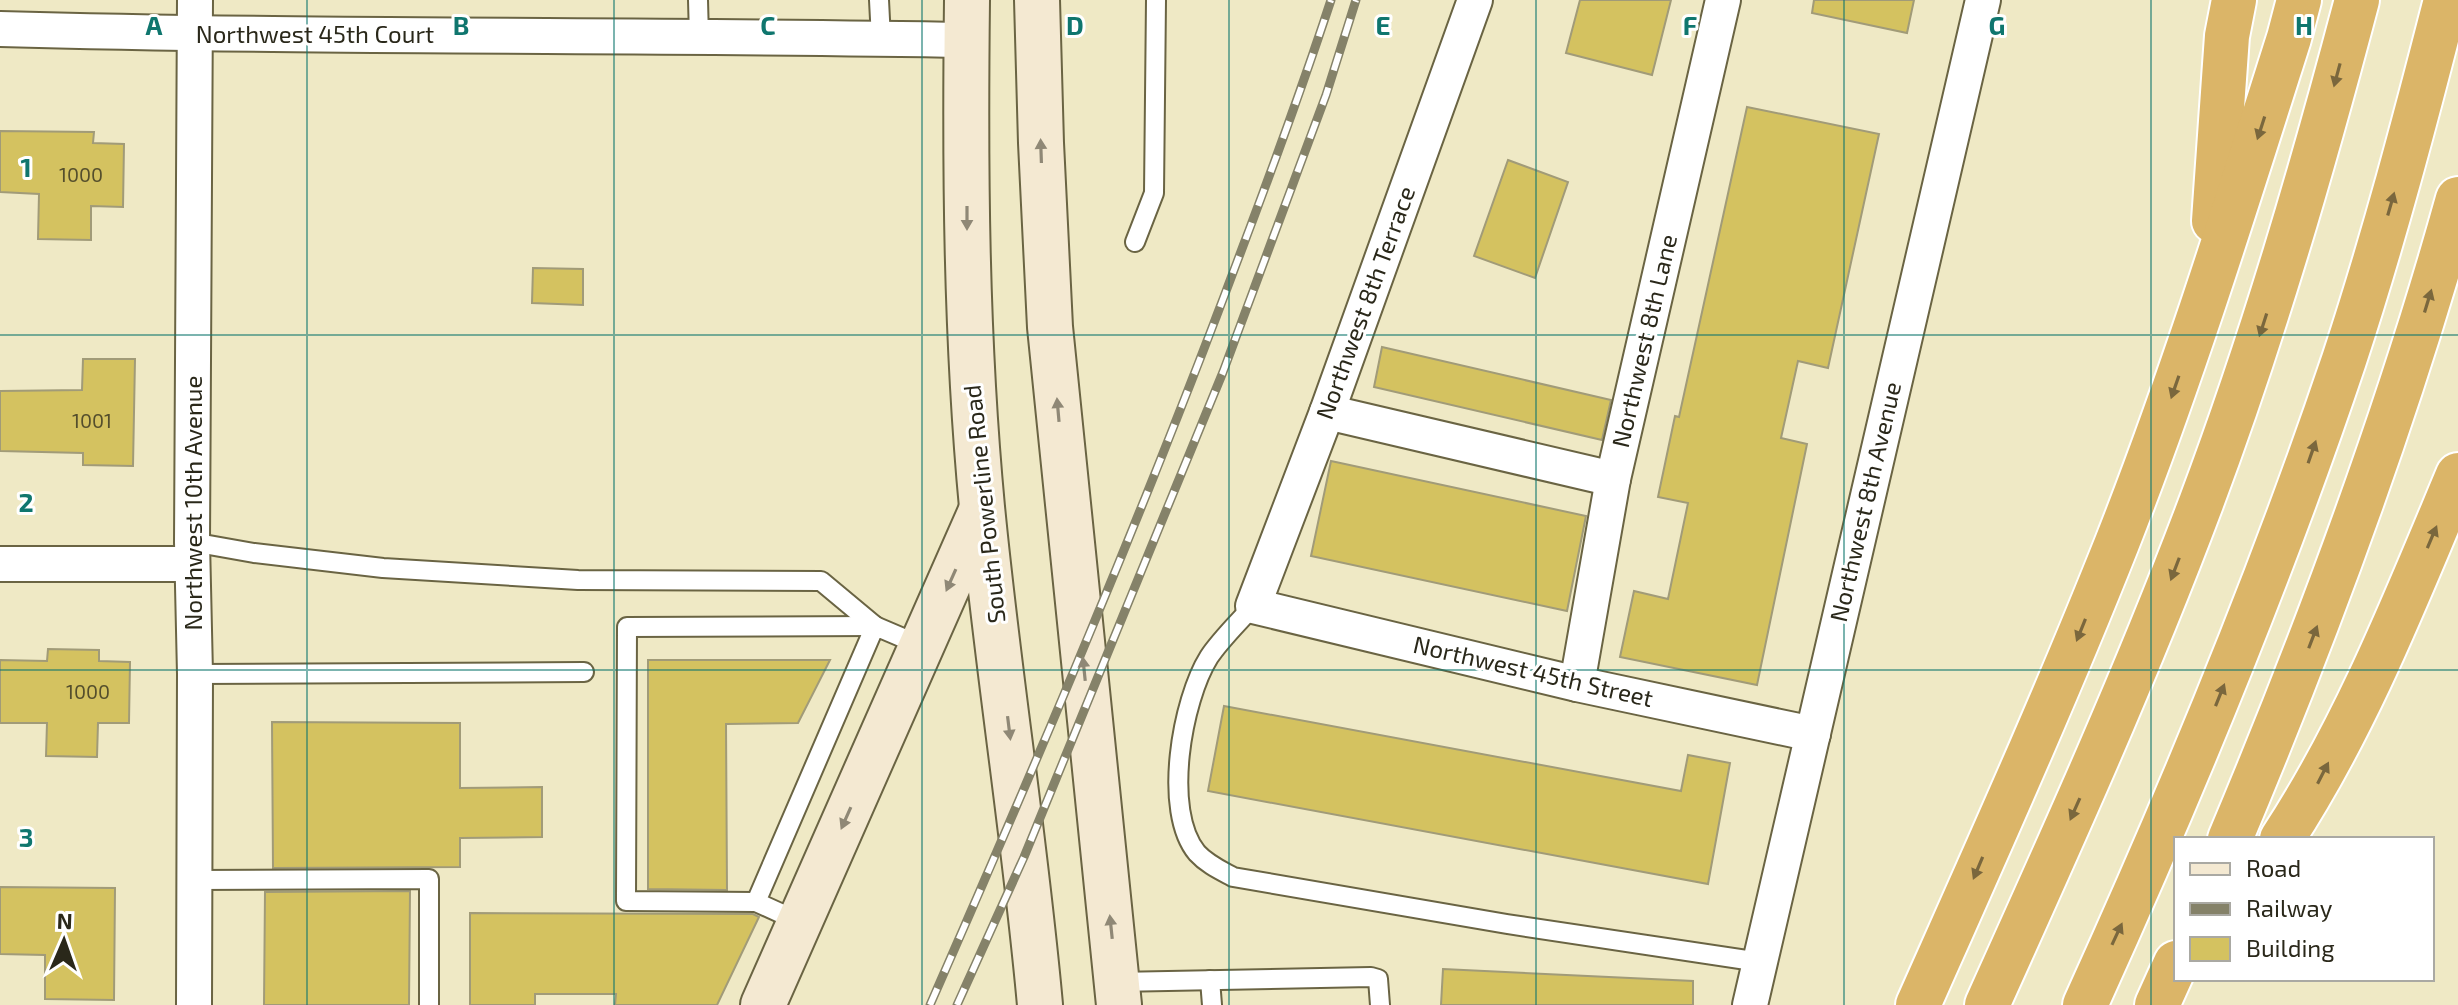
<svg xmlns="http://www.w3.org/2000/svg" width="2458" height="1005" viewBox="0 0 2458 1005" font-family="'Exo 2',sans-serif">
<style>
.building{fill:#d4c260;stroke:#a19b78;stroke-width:2}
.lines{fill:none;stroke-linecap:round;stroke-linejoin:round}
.service-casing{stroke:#6a6443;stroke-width:22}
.minor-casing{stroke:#6a6443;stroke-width:38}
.secondary-casing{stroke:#6a6443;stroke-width:48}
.motorway-casing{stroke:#fff;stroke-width:48}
.service{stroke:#fff;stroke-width:18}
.minor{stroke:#fff;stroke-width:34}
.secondary{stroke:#f4e9d2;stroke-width:44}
.motorway{stroke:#dbb568;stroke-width:44}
.rail-casing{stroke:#858269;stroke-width:9}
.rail{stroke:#fff;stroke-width:6;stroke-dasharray:18;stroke-linecap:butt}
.oneway{fill:#7a673d}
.oneway2{fill:#8f8876}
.grid{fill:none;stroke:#0f766e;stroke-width:2;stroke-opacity:0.55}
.labels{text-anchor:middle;stroke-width:6;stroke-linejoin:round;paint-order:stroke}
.number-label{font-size:20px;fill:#544e2c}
.street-label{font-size:24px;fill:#2a281a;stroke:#fff}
.grid-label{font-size:26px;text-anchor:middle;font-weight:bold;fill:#0f766e;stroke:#fff;stroke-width:6;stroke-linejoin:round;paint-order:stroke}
</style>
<rect width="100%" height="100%" fill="#efe9c5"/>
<g class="building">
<polygon points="1580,0 1671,0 1652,75 1566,53"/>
<polygon points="1814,0 1914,0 1907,33 1812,13"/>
<polygon points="1747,107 1879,134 1828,368 1798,361 1781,438 1807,444 1757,685 1620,657 1634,591 1668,599 1688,503 1658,497 1675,416 1679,417"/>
<polygon points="0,131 94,132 93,143 124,144 123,207 91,206 91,240 38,239 39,194 0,192"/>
<polygon points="1508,160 1568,182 1535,278 1474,256"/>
<polygon points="533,268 583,269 583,305 532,303"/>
<polygon points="1382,347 1611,400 1602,440 1374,387"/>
<polygon points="83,359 135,359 133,466 83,465 83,453 0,451 0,391 82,390"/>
<polygon points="1331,461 1586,516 1567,611 1311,556"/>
<polygon points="48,649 99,650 99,661 130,662 129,723 98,723 97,757 46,756 47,723 0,723 0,660 47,661"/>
<polygon points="648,660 830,660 798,723 726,724 727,890 648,889"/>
<polygon points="1224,706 1681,791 1688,755 1730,763 1708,884 1208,791"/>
<polygon points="272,722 460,723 460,788 542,787 542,837 460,838 460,867 273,868"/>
<polygon points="0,887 115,888 114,1000 45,999 45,955 0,954"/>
<polygon points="410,891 409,1005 264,1005 265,892"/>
<polygon points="470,913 753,914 759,917 717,1005 615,1005 616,994 535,994 535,1005 470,1005"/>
<polygon points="1443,969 1693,981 1693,1005 1441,1005"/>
</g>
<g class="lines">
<g class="service-casing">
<g id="service">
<polyline points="698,0 699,37"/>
<polyline points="879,0 881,39"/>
<polyline points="1135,242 1154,193 1156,0"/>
<polyline points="192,542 254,553 383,568 578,580 821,581 875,626"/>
<path d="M1253 606C1239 622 1221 639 1209 657 1182 700 1162 811 1197 853 1207 864 1220 870 1233 877L1507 924 1760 962"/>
<polyline points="195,674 584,672"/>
<polyline points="194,880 429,879 429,1005"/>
<polyline points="756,902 626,901 627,627 875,626"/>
<polyline points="800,922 756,902 875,626 922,646"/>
<polyline points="1210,980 1212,1005"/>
<polyline points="1116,982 1371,977 1378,979 1380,1005"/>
</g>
</g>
<g class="minor-casing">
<g id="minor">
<polyline points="1475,0 1327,412 1253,606 1577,684 1813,734"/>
<path d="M0 29C322 38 644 34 967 40"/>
<polyline points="1327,412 1613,479"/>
<polyline points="0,564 192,564"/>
<polyline points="1577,684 1613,479 1723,0"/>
<polyline points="194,1005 195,674 192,542 195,0"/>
<polyline points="1750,1005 1983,0"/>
</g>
</g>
<g class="secondary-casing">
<g id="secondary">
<path d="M967 0C965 169 966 338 982 507 998 673 1025 838 1040 1005"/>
<polyline points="1037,0 1041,143 1050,327 1119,1005"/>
<polyline points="763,1005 981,511"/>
</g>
</g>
<g class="motorway-casing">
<g id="motorway">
<polyline points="2214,221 2227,36 2234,0"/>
<path d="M2230 839C2318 630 2397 418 2458 199"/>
<path d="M2282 839C2356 726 2406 599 2458 475"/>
<path d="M1918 1005C1986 852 2055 699 2117 543 2182 378 2235 208 2289 38L2299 0"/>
<path d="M1987 1005C2062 839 2137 673 2201 503 2263 338 2312 170 2357 0"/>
<path d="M2085 1005C2181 794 2270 580 2344 360 2383 242 2415 121 2446 0"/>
<polyline points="2157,1005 2176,963"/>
</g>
</g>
<use href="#service" class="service"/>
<use href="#minor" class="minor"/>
<use href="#secondary" class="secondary"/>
<use href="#motorway" class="motorway"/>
<g class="rail-casing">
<g id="rail">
<path d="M930 1005C1038 759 1143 513 1237 262 1270 175 1302 88 1331 0"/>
<polyline points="957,1005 1024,857 1223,372 1326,95 1356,0"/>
</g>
</g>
<use href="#rail" class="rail"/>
</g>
<defs><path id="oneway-solid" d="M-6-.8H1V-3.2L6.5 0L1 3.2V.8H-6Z" transform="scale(2)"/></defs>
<g class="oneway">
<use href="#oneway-solid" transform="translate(2337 75) rotate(105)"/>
<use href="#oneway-solid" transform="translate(2261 128) rotate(108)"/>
<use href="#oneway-solid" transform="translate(2391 204) rotate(-74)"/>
<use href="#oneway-solid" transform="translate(2428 301) rotate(-73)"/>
<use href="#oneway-solid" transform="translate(2263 325) rotate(108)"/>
<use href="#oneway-solid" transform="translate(2175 387) rotate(109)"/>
<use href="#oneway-solid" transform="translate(2312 452) rotate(-71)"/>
<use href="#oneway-solid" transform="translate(2432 537) rotate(-67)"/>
<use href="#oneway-solid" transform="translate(2175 569) rotate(111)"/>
<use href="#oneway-solid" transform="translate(2081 630) rotate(112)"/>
<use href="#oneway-solid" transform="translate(2313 637) rotate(-69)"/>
<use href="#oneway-solid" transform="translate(2220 695) rotate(-68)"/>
<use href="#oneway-solid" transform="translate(2323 773) rotate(-63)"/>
<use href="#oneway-solid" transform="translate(2075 809) rotate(114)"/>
<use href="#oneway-solid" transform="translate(1978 868) rotate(113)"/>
<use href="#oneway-solid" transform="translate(2117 934) rotate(-65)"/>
</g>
<g class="oneway2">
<use href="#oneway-solid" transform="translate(1041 151) rotate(-92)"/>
<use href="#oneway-solid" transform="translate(967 218) rotate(90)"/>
<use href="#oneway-solid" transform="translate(1058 410) rotate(-95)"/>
<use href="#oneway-solid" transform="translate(951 580) rotate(114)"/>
<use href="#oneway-solid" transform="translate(1084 669) rotate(-96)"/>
<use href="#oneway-solid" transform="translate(1009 728) rotate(83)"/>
<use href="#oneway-solid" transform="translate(846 818) rotate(114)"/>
<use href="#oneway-solid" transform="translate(1111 927) rotate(-96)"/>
</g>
<path class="grid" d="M307 0V1005M614 0V1005M922 0V1005M1229 0V1005M1536 0V1005M1844 0V1005M2151 0V1005M0 335H2458M0 670H2458"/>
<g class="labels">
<g class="number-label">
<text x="81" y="182">1000</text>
<text x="92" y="428">1001</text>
<text x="88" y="699">1000</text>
</g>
<g class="street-label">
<text x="315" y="43">Northwest 45th Court</text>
<text transform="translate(1366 303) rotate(-70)" y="8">Northwest 8th Terrace</text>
<text transform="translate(1645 341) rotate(-77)" y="8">Northwest 8th Lane</text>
<text transform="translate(1866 502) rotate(-77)" y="8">Northwest 8th Avenue</text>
<text transform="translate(194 503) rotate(-90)" y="8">Northwest 10th Avenue</text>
<text transform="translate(985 504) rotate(-96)" y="8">South Powerline Road</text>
<text transform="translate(1533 672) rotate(13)" y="8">Northwest 45th Street</text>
</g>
</g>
<g class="grid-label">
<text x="154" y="35">A</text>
<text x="461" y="35">B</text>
<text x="768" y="35">C</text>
<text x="1075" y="35">D</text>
<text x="1383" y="35">E</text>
<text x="1690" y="35">F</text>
<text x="1997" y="35">G</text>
<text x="2304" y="35">H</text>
<text x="26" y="177">1</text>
<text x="26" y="512">2</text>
<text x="26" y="847">3</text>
</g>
<rect x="2174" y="837" width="260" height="144" fill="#ffffff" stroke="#aaa9a3" stroke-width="2"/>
<rect x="2190" y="863" width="40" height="12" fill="#f4e9d2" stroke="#aaa9a3" stroke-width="2"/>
<text x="2246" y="877" font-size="24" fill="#2a281a">Road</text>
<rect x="2190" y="903" width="40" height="12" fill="#858269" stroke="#aaa9a3" stroke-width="2"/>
<text x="2246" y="917" font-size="24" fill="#2a281a">Railway</text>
<rect x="2190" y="937" width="40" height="24" fill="#d4c260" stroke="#aaa9a3" stroke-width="2"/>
<text x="2246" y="957" font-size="24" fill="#2a281a">Building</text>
<g transform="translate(64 941) rotate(2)" stroke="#ffffff" stroke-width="6" paint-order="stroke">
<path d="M0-6L14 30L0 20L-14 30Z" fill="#2a281a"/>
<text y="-12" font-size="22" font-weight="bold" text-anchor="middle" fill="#2a281a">N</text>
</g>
</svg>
